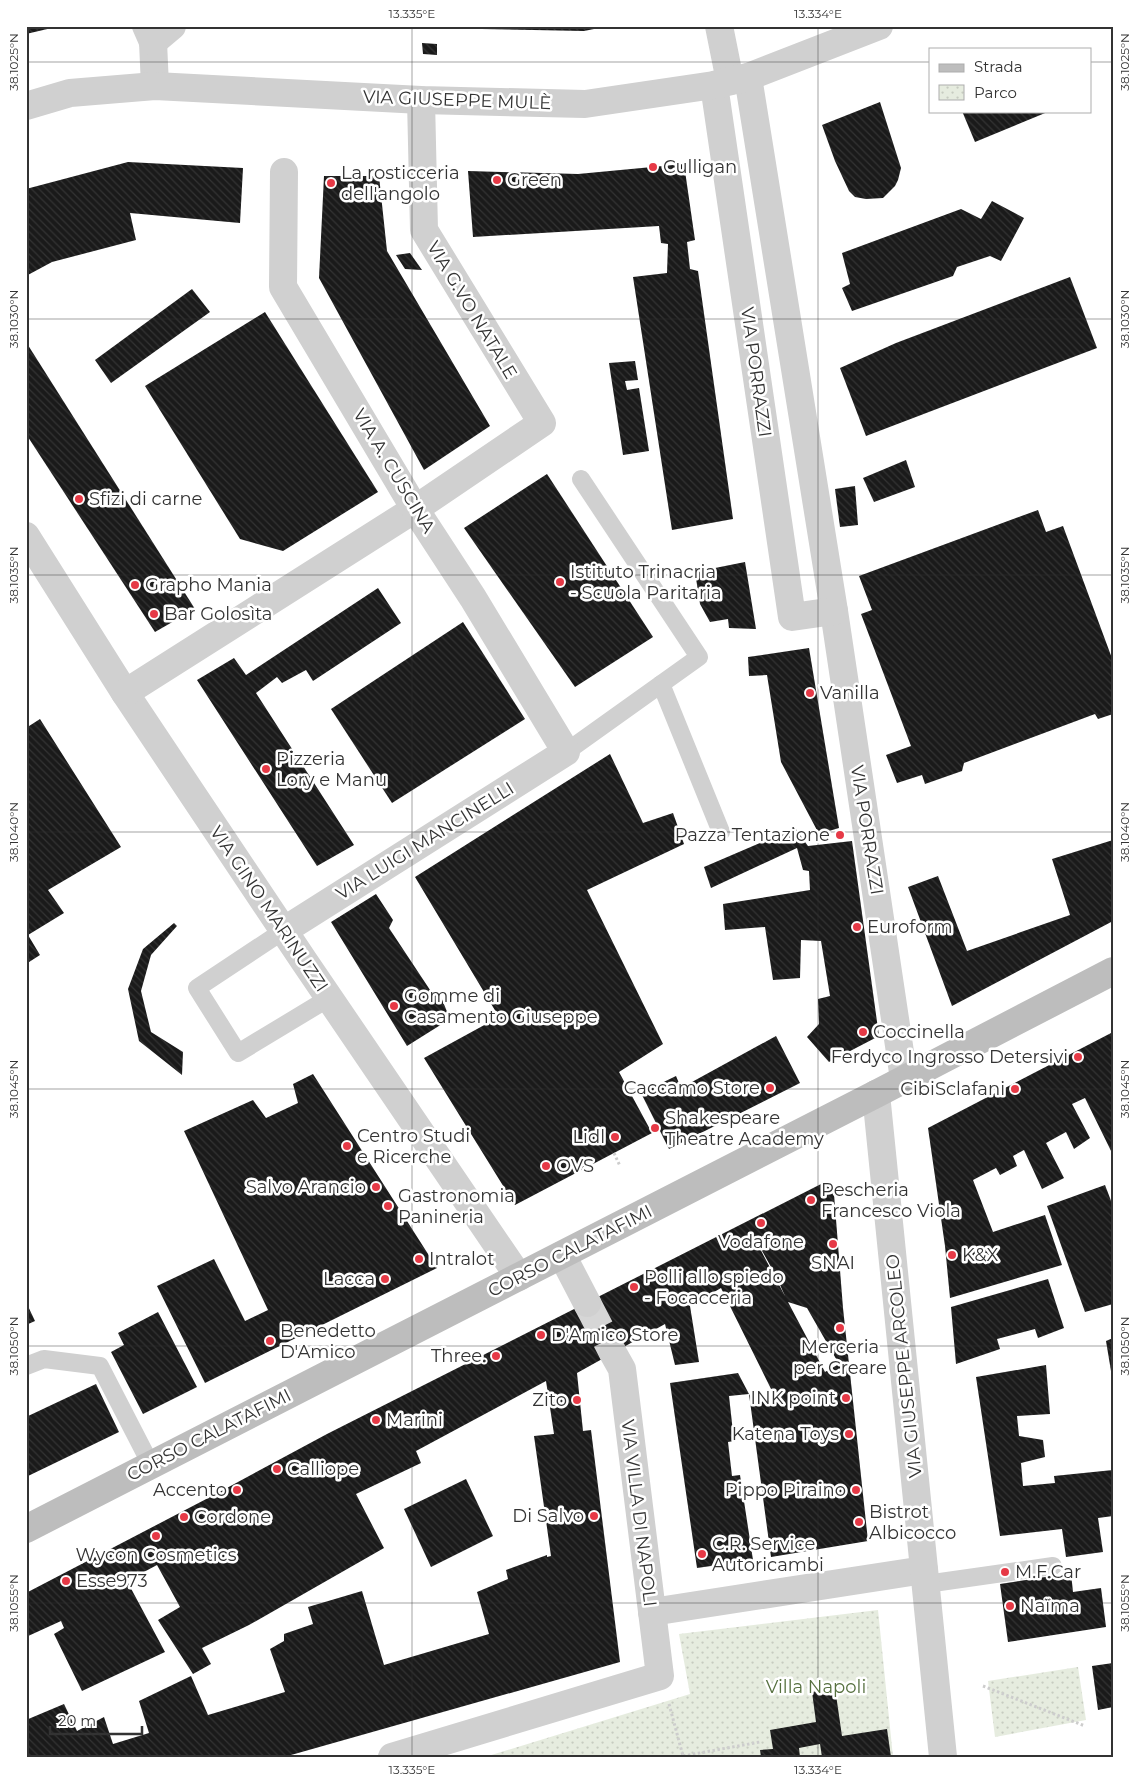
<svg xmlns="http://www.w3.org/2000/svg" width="1139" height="1783" viewBox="0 0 1139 1783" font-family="Montserrat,sans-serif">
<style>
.park{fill:url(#park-dots)}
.building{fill:url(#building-back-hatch);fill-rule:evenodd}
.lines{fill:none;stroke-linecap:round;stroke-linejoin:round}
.minor-tunnel{stroke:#d6d6d6;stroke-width:28;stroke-dasharray:28 14;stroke-linecap:butt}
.path{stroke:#cdcdcd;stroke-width:3;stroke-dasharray:2.5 2.5;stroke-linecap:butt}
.service{stroke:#d0d0d0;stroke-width:18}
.minor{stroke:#d0d0d0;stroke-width:28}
.tertiary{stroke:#d0d0d0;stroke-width:28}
.secondary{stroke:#bdbdbd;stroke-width:28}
.ticks{fill:none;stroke:#333;stroke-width:1;stroke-opacity:0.45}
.poi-dot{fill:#e63946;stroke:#fff;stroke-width:2}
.labels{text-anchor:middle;stroke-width:5;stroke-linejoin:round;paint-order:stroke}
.street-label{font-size:18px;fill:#333;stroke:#fff}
.poi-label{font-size:18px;fill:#333;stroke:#fff;text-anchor:start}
.park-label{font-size:18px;fill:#56703f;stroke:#fff}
.neatline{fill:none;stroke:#333;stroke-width:2}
.ticks-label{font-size:12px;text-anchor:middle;fill:#333}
</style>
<defs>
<pattern id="park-dots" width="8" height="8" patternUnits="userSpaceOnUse" patternTransform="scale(1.25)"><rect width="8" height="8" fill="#e6ecdf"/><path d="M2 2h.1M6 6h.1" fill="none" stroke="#c6cbc0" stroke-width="1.8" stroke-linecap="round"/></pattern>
<pattern id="building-back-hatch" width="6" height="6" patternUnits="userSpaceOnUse" patternTransform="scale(1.25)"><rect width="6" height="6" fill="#1a1a1a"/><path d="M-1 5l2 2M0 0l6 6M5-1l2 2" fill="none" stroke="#333"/></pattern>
</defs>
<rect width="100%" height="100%" fill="#fff"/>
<g class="park">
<polygon points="878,1610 893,1757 485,1757 690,1694 679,1634"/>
<polygon points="1078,1667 1086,1720 995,1737 988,1681"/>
</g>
<g class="building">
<polygon points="26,26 56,26 56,27 26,34"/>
<polygon points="425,26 604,26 604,27 584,31 425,28"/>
<polygon points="422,43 437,44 437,55 423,54"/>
<polygon points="880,102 901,168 898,180 895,186 883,198 866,199 855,197 849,191 835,161 822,125"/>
<polygon points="962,111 1050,111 975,142"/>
<polygon points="128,162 243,168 240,223 130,213 136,240 52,262 26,276 26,248 28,247 26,242 26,189"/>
<polygon points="684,164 695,240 687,242 690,269 698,271 733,519 672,530 633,277 667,273 668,244 661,243 659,226 473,237 468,171 578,174"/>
<polygon points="324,176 379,176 387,251 490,426 424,470 319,278"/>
<polygon points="992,201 1024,218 1001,261 990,256 957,267 953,276 852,311 842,288 850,284 842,253 961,209 981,219"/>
<polygon points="410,253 422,270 405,269 396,255"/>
<polygon points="1070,277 1097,348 866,436 840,368 896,343"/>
<polygon points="192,289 210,312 111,383 95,360"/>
<polygon points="265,312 378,492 283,551 240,539 145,386"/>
<polygon points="26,342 195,609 155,632 26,434"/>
<polygon points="635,361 638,380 625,381 627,390 639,388 649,451 623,455 609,363"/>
<polygon points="906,460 915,487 874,502 863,478"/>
<polygon points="547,474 653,637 575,687 464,528"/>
<polygon points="855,486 858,525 840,527 835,489"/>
<polygon points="1038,510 1046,532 1063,526 1113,661 1113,714 1098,719 1095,714 964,763 962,771 925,784 922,775 897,783 886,755 911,746 861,614 872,610 859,576"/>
<polygon points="745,562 756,629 729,628 728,619 710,622 700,604 695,572"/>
<polygon points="378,588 401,623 313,681 306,670 282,683 277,677 256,693 354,845 317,866 197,680 234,658 246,675"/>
<polygon points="463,622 525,719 392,803 331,709"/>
<polygon points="809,648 839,828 819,834 781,762 767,675 749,676 748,657"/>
<polygon points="40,719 121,847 48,890 64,913 28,935 40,955 26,964 26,728"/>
<polygon points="610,754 643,823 673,813 684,844 587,890 663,1044 619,1072 652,1133 515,1205 424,1058 499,1017 415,877"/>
<polygon points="795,828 808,846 852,841 879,1036 829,1062 807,1037 819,1024 818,999 830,996 821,941 801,940 800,978 773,980 765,927 725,930 723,904 810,890 809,871 803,870 797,848 711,888 704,867"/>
<polygon points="1113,840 1113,921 952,1006 908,887 938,876 967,951 1070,915 1052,859"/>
<polygon points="376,894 393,920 389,928 434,996 439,992 450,1019 407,1046 331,922"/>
<polygon points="174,923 177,926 151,955 141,991 151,1032 183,1052 182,1075 139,1041 128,989 143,949"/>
<polygon points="1113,1032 1113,1155 1085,1098 1072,1104 1090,1138 1074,1149 1066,1132 1046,1143 1064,1178 1042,1189 1024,1150 1013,1156 1017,1166 1000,1175 996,1168 973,1180 993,1232 1045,1215 1062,1265 950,1298 945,1246 928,1128"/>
<polygon points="776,1036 800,1083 669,1149 641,1093 676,1076 681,1088"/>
<polygon points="313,1074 437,1268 205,1383 157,1286 214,1259 245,1321 268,1310 184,1131 253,1100 266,1118 298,1103 293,1084"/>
<path d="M825 1182 834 1194 843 1308 868 1541 771 1557 749 1394 756 1405 774 1395 721 1288 690 1306 699 1362 675 1365 665 1324 577 1373 583 1431 591 1430 620 1662 284 1757H26V1720L64 1704 77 1731 104 1717 113 1744 149 1733 139 1701 191 1676 208 1715 285 1692 270 1649 284 1641V1634L313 1624 308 1607 362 1591 384 1665 489 1634 477 1592 508 1579 506 1570 547 1555V1557L551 1556 534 1436 554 1434 546 1381 416 1451 421 1463 356 1494 384 1548 249 1625 202 1648 211 1664 193 1674 158 1620 180 1607 157 1565 127 1581 165 1652 82 1691 54 1634 64 1628 61 1621 26 1637V1593L212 1496 327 1434ZM756 1240 776 1276 785 1296 756 1241ZM788 1302 807 1308 839 1364 825 1372Z"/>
<polygon points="1105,1185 1113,1206 1113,1304 1085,1312 1047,1206"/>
<polygon points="1048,1279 1064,1328 1038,1338 1035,1329 997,1339 1000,1349 956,1364 951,1307"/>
<polygon points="26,1302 35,1321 26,1325"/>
<polygon points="158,1312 197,1387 143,1414 111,1352 124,1345 118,1333"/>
<polygon points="1113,1338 1113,1376 1112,1377 1106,1341"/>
<polygon points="1046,1365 1050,1414 1017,1416 1019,1436 1043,1440 1045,1457 1021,1463 1023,1486 1055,1483 1054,1476 1113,1470 1113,1516 1098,1518 1103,1552 1066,1557 1062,1529 1000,1536 976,1377"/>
<polygon points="738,1373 749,1394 729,1396 734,1441 728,1442 732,1476 740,1475 753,1560 697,1568 670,1383"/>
<polygon points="96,1384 119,1432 26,1477 26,1417"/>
<polygon points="466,1479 493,1536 431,1567 404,1509"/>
<polygon points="1071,1573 1073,1592 1101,1588 1106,1627 1008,1642 1000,1584"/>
<polygon points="1113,1663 1113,1707 1098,1710 1092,1666"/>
<polygon points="835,1688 842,1736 887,1729 891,1757 822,1757 820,1744 799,1748 800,1757 761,1757 760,1750 773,1749 770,1730 816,1722 812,1692"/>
</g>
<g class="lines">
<polyline class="minor-tunnel" points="587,1303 613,1353"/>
<g class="path">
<polyline points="614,1153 620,1166"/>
<polyline points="983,1686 1085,1726"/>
<polyline points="669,1704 683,1756 679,1757"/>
<polyline points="683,1756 760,1742"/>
</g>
<g class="service">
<polyline points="661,684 721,832"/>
<polyline points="566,752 699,657 581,479"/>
<polyline points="283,931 197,988 238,1053 329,998"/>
<polyline points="26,1366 44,1359 100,1366 151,1465"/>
<polyline points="926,1584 1053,1566"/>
</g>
<g class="minor">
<polyline points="146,26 153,42 155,86"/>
<polyline points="719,26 730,81"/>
<polyline points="153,42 172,26"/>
<polyline points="748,77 834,611 904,1079"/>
<polyline points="714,85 792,617 834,611"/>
<polyline points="26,106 70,93 155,86 421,100 585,104 714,85 748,77 879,26"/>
<polyline points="26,536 125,693 191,792 304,961 519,1277"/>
<polyline points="125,693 415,509 542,423 424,230 421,100"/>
<polyline points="283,931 566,752 473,598 415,509 283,287 284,172"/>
<polyline points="562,1255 587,1303"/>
<polyline points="652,1612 924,1570"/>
<polyline points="392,1757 660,1676 622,1369 613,1353"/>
</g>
<polyline class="tertiary" points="876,1094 943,1757"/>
<polyline class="secondary" points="26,1529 876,1094 1113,971"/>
</g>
<path class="ticks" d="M412 26V1757M818 26V1757M26 62H930M1090 62H1113M26 319H1113M26 575H1113M26 832H1113M26 1089H1113M26 1346H1113M26 1603H1113"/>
<g class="poi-dot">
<circle cx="653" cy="167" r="5"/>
<circle cx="497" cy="180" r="5"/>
<circle cx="331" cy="183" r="5"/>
<circle cx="79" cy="499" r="5"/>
<circle cx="560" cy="582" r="5"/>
<circle cx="135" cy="585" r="5"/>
<circle cx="154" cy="614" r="5"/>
<circle cx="810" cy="693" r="5"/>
<circle cx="266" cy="769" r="5"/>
<circle cx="840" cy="835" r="5"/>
<circle cx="857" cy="927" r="5"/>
<circle cx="394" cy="1006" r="5"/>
<circle cx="863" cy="1032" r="5"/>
<circle cx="1078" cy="1057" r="5"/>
<circle cx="770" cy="1088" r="5"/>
<circle cx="1015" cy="1089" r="5"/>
<circle cx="655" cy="1128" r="5"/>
<circle cx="615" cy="1137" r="5"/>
<circle cx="347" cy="1146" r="5"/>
<circle cx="546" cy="1166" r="5"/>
<circle cx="376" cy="1187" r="5"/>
<circle cx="811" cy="1200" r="5"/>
<circle cx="388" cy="1206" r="5"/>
<circle cx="761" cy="1223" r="5"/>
<circle cx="833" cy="1244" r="5"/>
<circle cx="952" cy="1255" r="5"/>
<circle cx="419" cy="1259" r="5"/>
<circle cx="385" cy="1279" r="5"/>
<circle cx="634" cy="1287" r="5"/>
<circle cx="840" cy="1328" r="5"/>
<circle cx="541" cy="1335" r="5"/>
<circle cx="270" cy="1341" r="5"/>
<circle cx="496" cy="1356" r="5"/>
<circle cx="846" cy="1398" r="5"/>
<circle cx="577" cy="1400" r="5"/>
<circle cx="376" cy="1420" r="5"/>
<circle cx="849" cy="1434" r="5"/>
<circle cx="277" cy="1469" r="5"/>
<circle cx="237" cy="1490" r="5"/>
<circle cx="856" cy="1490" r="5"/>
<circle cx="594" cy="1516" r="5"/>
<circle cx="184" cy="1517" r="5"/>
<circle cx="859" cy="1522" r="5"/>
<circle cx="156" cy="1536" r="5"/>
<circle cx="702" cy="1554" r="5"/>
<circle cx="1005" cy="1572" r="5"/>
<circle cx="66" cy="1581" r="5"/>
<circle cx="1010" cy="1606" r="5"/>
</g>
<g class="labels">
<g class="street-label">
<text transform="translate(457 100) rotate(2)" y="6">VIA GIUSEPPE MULÈ</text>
<text transform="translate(472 310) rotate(59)" y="6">VIA G.VO NATALE</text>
<text transform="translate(756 372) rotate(82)" y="6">VIA PORRAZZI</text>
<text transform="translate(394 471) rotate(59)" y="6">VIA A. CUSCINA</text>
<text transform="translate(867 830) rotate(81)" y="6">VIA PORRAZZI</text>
<text transform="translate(425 841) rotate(-32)" y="6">VIA LUIGI MANCINELLI</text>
<text transform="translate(269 909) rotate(56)" y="6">VIA GINO MARINUZZI</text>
<text transform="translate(570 1251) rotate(-27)" y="6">CORSO CALATAFIMI</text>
<text transform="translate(904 1366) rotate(-96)" y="6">VIA GIUSEPPE ARCOLEO</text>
<text transform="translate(209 1435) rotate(-27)" y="6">CORSO CALATAFIMI</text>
<text transform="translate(639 1513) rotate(83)" y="6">VIA VILLA DI NAPOLI</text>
</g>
<g class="poi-label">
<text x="663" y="173">Culligan</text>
<text x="341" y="179">La rosticceria<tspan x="341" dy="21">dell'angolo</tspan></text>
<text x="507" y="186">Green</text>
<text x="89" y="505">Sfizi di carne</text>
<text x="570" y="578">Istituto Trinacria<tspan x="570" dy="21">- Scuola Paritaria</tspan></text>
<text x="145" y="591">Grapho Mania</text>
<text x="164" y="620">Bar Golosìta</text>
<text x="820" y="699">Vanilla</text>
<text x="276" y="765">Pizzeria<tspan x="276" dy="21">Lory e Manu</tspan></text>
<text x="830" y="841" text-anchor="end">Pazza Tentazione</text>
<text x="867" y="933">Euroform</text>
<text x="404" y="1002">Gomme di<tspan x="404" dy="21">Casamento Giuseppe</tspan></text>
<text x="873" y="1038">Coccinella</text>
<text x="1068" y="1063" text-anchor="end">Ferdyco Ingrosso Detersivi</text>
<text x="760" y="1094" text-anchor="end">Caccamo Store</text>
<text x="1005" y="1095" text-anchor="end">CibiSclafani</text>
<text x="665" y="1124">Shakespeare<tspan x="665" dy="21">Theatre Academy</tspan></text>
<text x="357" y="1142">Centro Studi<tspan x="357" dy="21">e Ricerche</tspan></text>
<text x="605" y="1143" text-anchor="end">Lidl</text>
<text x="556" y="1172">OVS</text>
<text x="366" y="1193" text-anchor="end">Salvo Arancio</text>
<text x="821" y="1196">Pescheria<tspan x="821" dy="21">Francesco Viola</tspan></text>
<text x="398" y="1202">Gastronomia<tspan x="398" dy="21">Panineria</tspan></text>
<text x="761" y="1248" text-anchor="middle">Vodafone</text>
<text x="962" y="1261">K&amp;X</text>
<text x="429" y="1265">Intralot</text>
<text x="833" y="1269" text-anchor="middle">SNAI</text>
<text x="644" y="1283">Polli allo spiedo<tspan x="644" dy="21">- Focacceria</tspan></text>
<text x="375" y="1285" text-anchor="end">Lacca</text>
<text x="280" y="1337">Benedetto<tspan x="280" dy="21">D'Amico</tspan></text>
<text x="551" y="1341">D'Amico Store</text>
<text x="840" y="1353" text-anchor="middle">Merceria<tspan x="840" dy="21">per Creare</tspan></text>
<text x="486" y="1362" text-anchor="end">Three.</text>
<text x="836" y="1404" text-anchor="end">INK point</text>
<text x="567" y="1406" text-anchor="end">Zito</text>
<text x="386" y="1426">Marini</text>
<text x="839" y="1440" text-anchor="end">Katena Toys</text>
<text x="287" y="1475">Calliope</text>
<text x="227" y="1496" text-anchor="end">Accento</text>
<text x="846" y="1496" text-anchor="end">Pippo Piraino</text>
<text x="869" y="1518">Bistrot<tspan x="869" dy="21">Albicocco</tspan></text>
<text x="584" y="1522" text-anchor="end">Di Salvo</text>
<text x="194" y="1523">Cordone</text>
<text x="712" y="1550">C.R. Service<tspan x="712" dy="21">Autoricambi</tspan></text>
<text x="156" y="1561" text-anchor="middle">Wycon Cosmetics</text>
<text x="1015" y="1578">M.F.Car</text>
<text x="76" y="1587">Esse973</text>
<text x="1020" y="1612">Naïma</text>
</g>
<g class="park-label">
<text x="816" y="1693">Villa Napoli</text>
</g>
</g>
<rect width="1139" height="1783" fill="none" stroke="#ffffff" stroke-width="55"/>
<rect x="929" y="48" width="162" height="65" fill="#ffffff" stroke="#adadad"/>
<rect x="939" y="64" width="25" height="8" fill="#bdbdbd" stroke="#adadad"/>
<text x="974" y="72" font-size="15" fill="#333333">Strada</text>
<rect x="939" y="85" width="25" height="15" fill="url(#park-dots)" stroke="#adadad"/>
<text x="974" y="98" font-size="15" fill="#333333">Parco</text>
<path d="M50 1726v8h92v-8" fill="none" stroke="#333333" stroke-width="2.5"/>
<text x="58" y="1726" font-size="15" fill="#333333" stroke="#ffffff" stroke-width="4" paint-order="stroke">20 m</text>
<rect x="28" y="28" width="1084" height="1728" class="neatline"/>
<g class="ticks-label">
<text x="412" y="18">13.335°E</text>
<text x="818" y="18">13.334°E</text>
<text transform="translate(1125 62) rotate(-90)" y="4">38.1025°N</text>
<text transform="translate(14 62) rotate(-90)" y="4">38.1025°N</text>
<text transform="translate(1125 319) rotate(-90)" y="4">38.1030°N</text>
<text transform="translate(14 319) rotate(-90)" y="4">38.1030°N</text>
<text transform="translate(1125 575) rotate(-90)" y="4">38.1035°N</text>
<text transform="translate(14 575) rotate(-90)" y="4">38.1035°N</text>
<text transform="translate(14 832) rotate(-90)" y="4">38.1040°N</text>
<text transform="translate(1125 832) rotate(-90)" y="4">38.1040°N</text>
<text transform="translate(14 1089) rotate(-90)" y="4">38.1045°N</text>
<text transform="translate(1125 1089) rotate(-90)" y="4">38.1045°N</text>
<text transform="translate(1125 1346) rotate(-90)" y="4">38.1050°N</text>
<text transform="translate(14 1346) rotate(-90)" y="4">38.1050°N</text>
<text transform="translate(1125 1603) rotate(-90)" y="4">38.1055°N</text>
<text transform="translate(14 1603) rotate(-90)" y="4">38.1055°N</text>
<text x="412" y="1774">13.335°E</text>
<text x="818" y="1774">13.334°E</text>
</g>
</svg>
